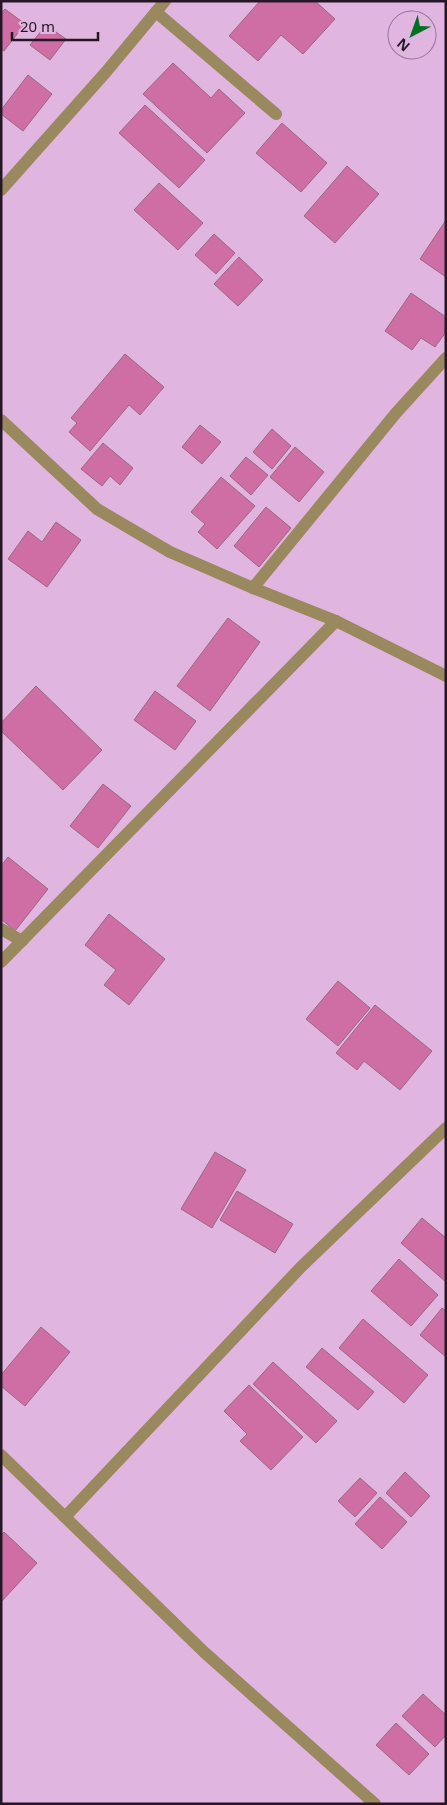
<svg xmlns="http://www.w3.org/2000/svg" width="447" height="1805" viewBox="0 0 447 1805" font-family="'Noto Sans',sans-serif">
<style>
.building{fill:#ce6ea4;stroke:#9a6782}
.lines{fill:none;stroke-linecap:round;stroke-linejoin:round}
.minor{stroke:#9a885f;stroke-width:12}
</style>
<rect width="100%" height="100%" fill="#e0b6e0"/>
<g class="building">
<polygon points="260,1 315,1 335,19 303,54 281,35 258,61 229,36"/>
<polygon points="5,9 25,24 4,51 1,49 1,13"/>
<polygon points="46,25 66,39 50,60 30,45"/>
<polygon points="173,63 211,98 219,89 245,113 207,153 143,94"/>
<polygon points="28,75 52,94 23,131 1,114 1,110"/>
<polygon points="145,105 205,160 179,188 119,133"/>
<polygon points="282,123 327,163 301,192 256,153"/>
<polygon points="347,166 379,194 335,243 304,216"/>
<polygon points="159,183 203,223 178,250 134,210"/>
<polygon points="446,220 446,277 420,259"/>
<polygon points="214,234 235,253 216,274 195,255"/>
<polygon points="239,257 263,280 238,306 214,284"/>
<polygon points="411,293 446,317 446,332 435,347 421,338 412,350 385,331"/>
<polygon points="125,354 164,387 140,415 129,405 90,451 69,432 77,423 71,418"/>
<polygon points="200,425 221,442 202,464 182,447"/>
<polygon points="272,429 291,446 272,469 253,452"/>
<polygon points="103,443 133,468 120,485 110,476 102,486 81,469"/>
<polygon points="295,447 324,472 299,502 270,477"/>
<polygon points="246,457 268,475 251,495 230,476"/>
<polygon points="221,477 255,506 217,549 198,532 205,524 191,512"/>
<polygon points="266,507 291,528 259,567 234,546"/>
<polygon points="56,522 81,540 47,587 8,559 28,531 42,542"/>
<polygon points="228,618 260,642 210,711 177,686"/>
<polygon points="36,686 102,750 63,790 1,731 1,723"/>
<polygon points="155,691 196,721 175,750 134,720"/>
<polygon points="103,784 131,806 98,848 70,826"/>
<polygon points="8,857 48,889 15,931 1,919 1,866"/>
<polygon points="109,914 165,959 129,1005 104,985 116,970 85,945"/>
<polygon points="338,981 370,1008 338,1046 306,1019"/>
<polygon points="375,1005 432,1051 400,1090 364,1061 357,1070 336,1053"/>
<polygon points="215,1152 246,1170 212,1228 181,1209"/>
<polygon points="237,1191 293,1224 275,1253 220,1220"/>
<polygon points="422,1218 446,1238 446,1282 401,1243"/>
<polygon points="399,1259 438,1295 411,1326 371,1291"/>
<polygon points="442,1308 446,1311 446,1357 420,1335"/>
<polygon points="363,1319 428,1375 404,1403 339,1348"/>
<polygon points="41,1327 70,1352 25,1406 1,1386 1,1375"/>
<polygon points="322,1348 374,1392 358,1410 306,1367"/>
<polygon points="273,1362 337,1421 316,1443 253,1384"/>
<polygon points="249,1385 303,1437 271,1470 240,1441 247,1434 224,1411"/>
<polygon points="405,1472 430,1496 411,1517 386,1493"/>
<polygon points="360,1478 377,1493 355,1517 338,1501"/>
<polygon points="380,1497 407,1522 382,1549 355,1524"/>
<polygon points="4,1532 37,1563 1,1602 1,1535"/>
<polygon points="423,1694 446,1715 446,1735 435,1747 402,1716"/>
<polygon points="396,1723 429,1754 409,1775 376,1745"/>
</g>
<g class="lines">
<g class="minor">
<polyline points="156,12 276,114"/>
<polyline points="1,190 106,72 165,1"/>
<polyline points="1,420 97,509 170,552 253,588 336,621 446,676"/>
<polyline points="253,588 396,413 446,358"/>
<polyline points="1,929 22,941"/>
<polyline points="1,962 336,621"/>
<polyline points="1,1455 204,1652 375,1804"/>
<polyline points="65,1517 301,1267 446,1128"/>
</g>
</g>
<rect width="447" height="1805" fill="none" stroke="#261726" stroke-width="5"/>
<g transform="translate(412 35) rotate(221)"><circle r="24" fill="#e0b6e0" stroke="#967696"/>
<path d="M0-4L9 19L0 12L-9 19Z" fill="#007022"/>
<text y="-8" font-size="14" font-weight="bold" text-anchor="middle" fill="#261726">N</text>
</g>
<path d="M12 32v8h86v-8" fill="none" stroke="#261726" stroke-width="2.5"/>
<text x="20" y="32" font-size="15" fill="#261726" stroke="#e0b6e0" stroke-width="4" paint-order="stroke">20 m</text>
</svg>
